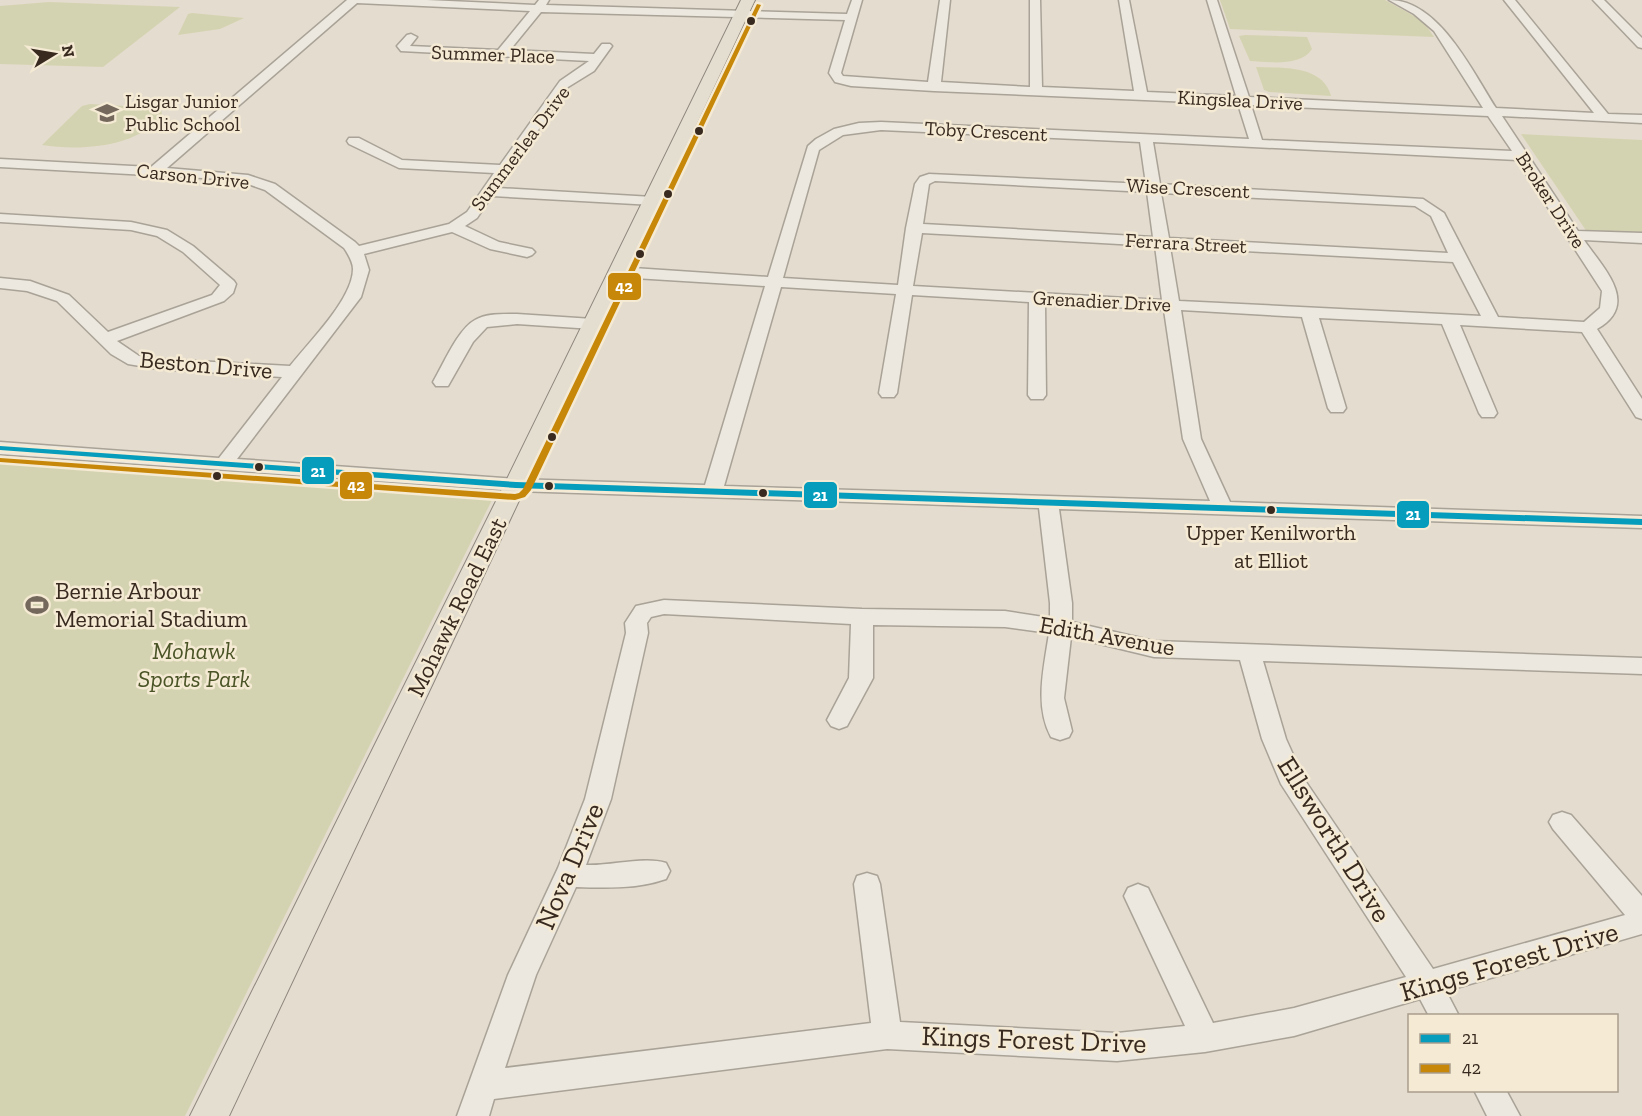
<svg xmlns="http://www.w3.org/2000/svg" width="1642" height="1116" viewBox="0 0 1642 1116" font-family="'Zilla Slab',serif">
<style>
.green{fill:#d4d3b1}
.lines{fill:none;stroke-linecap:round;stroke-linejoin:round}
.minor-casing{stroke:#a9a297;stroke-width:3}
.major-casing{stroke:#8f877e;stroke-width:2}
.minor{fill:#ece8df;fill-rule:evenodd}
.major{fill:#e4ded1;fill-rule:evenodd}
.bus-1-casing{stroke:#f5ead4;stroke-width:5}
.bus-2-casing{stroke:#f5ead4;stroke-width:5}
.bus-1{fill:#069cbc;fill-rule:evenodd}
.bus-2{fill:#c78708;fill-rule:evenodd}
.bus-dot{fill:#382a1f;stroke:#f5ead4;stroke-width:2}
.labels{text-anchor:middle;stroke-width:5;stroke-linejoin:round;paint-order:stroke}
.far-street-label{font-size:20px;fill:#382a1f;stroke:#f5ead4}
.far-poi-label{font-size:20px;fill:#382a1f;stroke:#f5ead4;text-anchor:start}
.bus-label{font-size:22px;fill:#382a1f;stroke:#f5ead4}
.street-label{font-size:24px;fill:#382a1f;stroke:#f5ead4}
.poi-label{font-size:24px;fill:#382a1f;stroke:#f5ead4;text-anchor:start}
.park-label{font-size:24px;font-style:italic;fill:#4a5426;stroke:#f5ead4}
.near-street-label{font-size:28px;fill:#382a1f;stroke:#f5ead4}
.line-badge{stroke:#f5ead4;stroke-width:2}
.badge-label{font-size:16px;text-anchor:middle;font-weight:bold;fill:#fff}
</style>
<rect width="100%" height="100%" fill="#e4dcce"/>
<g class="green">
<polygon points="1220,0 1385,0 1416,17 1425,24 1434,37 1230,29"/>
<polygon points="49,2 180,7 103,67 0,64 0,6"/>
<polygon points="192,13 244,18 220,29 178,35 188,14"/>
<path d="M1245 35 1307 37 1312 49C1301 67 1268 62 1250 61L1239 36Z"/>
<path d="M1256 67C1282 68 1323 65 1331 96L1269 92 1264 90Z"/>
<path d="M90 104 161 108 162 115C137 148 79 151 42 145L82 106Z"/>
<polygon points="1521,134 1642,140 1642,235 1587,232"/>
<polygon points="0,457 224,473 494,496 185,1116 0,1116"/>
</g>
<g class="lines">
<g class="minor-casing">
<g id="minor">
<path d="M347 0H427L535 5 539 0H549L546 5 847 14 852 0H862L841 73 843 76 928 82 940 0H950L941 82 1030 87V0H1040L1042 87 1134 91 1119 0H1129L1147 92 1236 96 1207 0H1217L1249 97 1483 108 1434 31 1414 14 1389 0C1439 0 1472 71 1496 108L1594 113 1504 0H1515L1608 114 1642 115V123L1502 116 1578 231 1642 233V243L1584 240C1603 268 1641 304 1597 329L1642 399V419L1636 417 1582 332 1460 325 1497 413 1494 417H1482L1479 413 1442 324 1319 318 1346 408 1343 412H1331L1328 408 1302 317 1181 310 1201 439 1230 502 1642 516V528L1059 509 1072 603V622L1154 641 1642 658V674L1263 661 1286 739 1304 779 1433 969 1625 915 1553 829 1549 822 1553 815 1562 812 1571 815 1642 896V934L1446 991 1459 1016H1429L1420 999 1294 1036 1205 1052 1117 1061 887 1049 494 1099 489 1116H457L508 975 558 868 585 799 626 633 625 623 636 606 664 600 862 609 1005 611 1050 618V603L1039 508 516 491 0 454V442L219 458 282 377 158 369 128 364 111 354 57 301 27 291 0 288V278L30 281 69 295 108 332 212 295 220 285 183 252 157 236 131 230 0 222V214L131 222 167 230 193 246 234 281 236 284 233 293 224 301 117 341 139 356 158 359 290 366C308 343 353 299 353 269 353 262 348 254 344 248L265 190 245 183 221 179 0 167V159L151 167ZM357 3 530 11 498 50 410 46 417 37 411 34 407 35 397 46 401 51 589 61 560 81 500 165 402 160 359 138H349L347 141 349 144 399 168 494 173 467 212 449 224 359 246 355 242 275 184 248 175 167 168ZM541 12 845 20 829 73 835 82 851 86 934 91 1238 104 1249 139 881 122 859 123 834 129 816 139 808 146 768 277 618 267 610 272 618 277 765 286 705 485 516 479 237 459 361 297 369 270 364 254 452 232 490 249 527 257 532 255 535 252 532 249 499 242 465 226 477 218 492 196 653 205 660 201 653 197 498 188 568 87 594 71 612 46 610 44H602L594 54 510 50ZM1251 105 1488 116 1512 151 1262 140ZM881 130 1140 142 1146 184 929 174 920 177 915 184 906 228 898 285 783 278 819 150 843 135ZM1153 142 1517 160 1602 291 1600 308 1584 322 1498 317 1444 213 1423 199 1160 184ZM935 181 1147 192 1153 237 923 224 929 184ZM1161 193 1415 206 1431 216 1448 253 1169 238ZM922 233 1155 246 1162 300 913 286ZM1170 247 1453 262 1481 316 1179 301ZM781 287 896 294 879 393 882 397H894L897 393 912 295 1029 302 1028 395 1031 399H1043L1046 395 1045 303 1164 310 1183 439 1210 501 724 486ZM664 614 851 624 849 678 827 720 831 726 839 729 847 726 873 678V625L1005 627 1049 633C1044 668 1034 705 1051 737L1060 740 1069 737 1072 731 1064 698 1071 637 1154 657 1240 660 1262 739 1281 784 1406 977 1294 1008 1213 1023 1148 888 1138 884 1128 888 1124 896 1185 1026 1117 1033 900 1022 880 884 877 876 867 873 857 876 854 884 871 1023 505 1068 536 975 576 887C605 888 638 889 666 879L670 871 666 863C645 856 610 866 586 865L611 799 648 633 647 623 651 617Z"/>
<polygon points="1593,0 1604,0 1642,38 1642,48 1638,47"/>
<path d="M517 314 593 319 601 324 593 329 517 324 487 327 473 342 448 386H436L433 382C443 365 458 329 475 320 487 313 504 314 517 314Z"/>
<polygon points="1474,1090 1506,1090 1520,1116 1487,1116"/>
</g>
</g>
<g class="major-casing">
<polygon id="major" points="741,0 755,0 229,1116 190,1116 504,485"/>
</g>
<use href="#minor" class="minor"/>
<use href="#major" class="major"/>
<g class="bus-1-casing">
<polygon id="bus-1" points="0,446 516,482 1642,519 1642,525 516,488 0,450"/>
</g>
<g class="bus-2-casing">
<polygon id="bus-2" points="757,4 761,5 531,490 525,497 515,500 0,462 0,458 515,494 519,493 523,489"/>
</g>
<use href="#bus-1" class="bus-1"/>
<use href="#bus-2" class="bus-2"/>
</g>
<defs>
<g id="school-bare" transform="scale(1.8)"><path d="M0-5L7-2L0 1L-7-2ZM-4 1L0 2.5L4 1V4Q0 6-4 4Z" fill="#74685c" stroke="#f5ead4" stroke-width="2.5" paint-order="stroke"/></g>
<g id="stadium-bare" transform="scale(1.8)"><path d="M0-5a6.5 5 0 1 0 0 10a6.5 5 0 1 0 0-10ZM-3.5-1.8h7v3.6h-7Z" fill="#74685c" stroke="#f5ead4" stroke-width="2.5" paint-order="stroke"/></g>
</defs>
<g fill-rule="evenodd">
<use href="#school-bare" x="107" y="113"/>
<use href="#stadium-bare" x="37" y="605"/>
</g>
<g class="bus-dot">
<circle cx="751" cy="21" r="5"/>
<circle cx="699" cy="131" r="5"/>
<circle cx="668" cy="194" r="5"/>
<circle cx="640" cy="254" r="5"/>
<circle cx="552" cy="437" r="5"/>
<circle cx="259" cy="467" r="5"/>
<circle cx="217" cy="476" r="5"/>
<circle cx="549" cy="486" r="5"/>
<circle cx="763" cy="493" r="5"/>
<circle cx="1271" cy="510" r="5"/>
</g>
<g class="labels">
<g class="far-street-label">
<text transform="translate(493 54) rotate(2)" y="7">Summer Place</text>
<text transform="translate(1240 100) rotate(3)" y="7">Kingslea Drive</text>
<text transform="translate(986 131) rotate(3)" y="7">Toby Crescent</text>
<text transform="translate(520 148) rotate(-53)" y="7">Summerlea Drive</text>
<text transform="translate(193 176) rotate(6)" y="7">Carson Drive</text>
<text transform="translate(1188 188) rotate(3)" y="7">Wise Crescent</text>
<text transform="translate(1551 200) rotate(57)" y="7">Broker Drive</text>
<text transform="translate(1186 243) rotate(3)" y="7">Ferrara Street</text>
<text transform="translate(1102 301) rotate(3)" y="7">Grenadier Drive</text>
</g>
<g class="far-poi-label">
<text x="125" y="108">Lisgar Junior<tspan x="125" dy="23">Public School</tspan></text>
</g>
<g class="bus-label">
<text x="1271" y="540">Upper Kenilworth<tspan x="1271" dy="28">at Elliot</tspan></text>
</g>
<g class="street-label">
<text transform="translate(206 365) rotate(5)" y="8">Beston Drive</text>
<text transform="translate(457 607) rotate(-64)" y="8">Mohawk Road East</text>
<text transform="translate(1107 636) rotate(10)" y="8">Edith Avenue</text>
</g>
<g class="poi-label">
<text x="55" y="599">Bernie Arbour<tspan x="55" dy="28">Memorial Stadium</tspan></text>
</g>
<g class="park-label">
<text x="194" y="659">Mohawk<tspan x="194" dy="28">Sports Park</tspan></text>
</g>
<g class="near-street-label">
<text transform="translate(1335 839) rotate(58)" y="10">Ellsworth Drive</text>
<text transform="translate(569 866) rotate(-67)" y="10">Nova Drive</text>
<text transform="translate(1509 961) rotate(-16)" y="10">Kings Forest Drive</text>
<text transform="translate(1034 1039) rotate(2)" y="10">Kings Forest Drive</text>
</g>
</g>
<g class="line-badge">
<rect x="607" y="272" width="35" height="29" rx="6" fill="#c78708"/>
<rect x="301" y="456" width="34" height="29" rx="6" fill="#069cbc"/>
<rect x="339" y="471" width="34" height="29" rx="6" fill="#c78708"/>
<rect x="803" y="481" width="35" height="28" rx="6" fill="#069cbc"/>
<rect x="1396" y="500" width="34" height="29" rx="6" fill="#069cbc"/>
</g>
<g class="badge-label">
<text x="624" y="292">42</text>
<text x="318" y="477">21</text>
<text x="356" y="491">42</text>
<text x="820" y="501">21</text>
<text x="1413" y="520">21</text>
</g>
<rect x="1408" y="1014" width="210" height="78" fill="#f5ead4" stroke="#a99d8c" stroke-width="1.5"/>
<rect x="1420" y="1034" width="30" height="9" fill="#069cbc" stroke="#a99d8c" stroke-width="1.5"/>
<text x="1462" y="1044" font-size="18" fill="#382a1f">21</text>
<rect x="1420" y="1064" width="30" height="9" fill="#c78708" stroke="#a99d8c" stroke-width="1.5"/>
<text x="1462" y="1074" font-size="18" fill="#382a1f">42</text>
<g transform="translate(54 54) rotate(79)" stroke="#f5ead4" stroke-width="4.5" paint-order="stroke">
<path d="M0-4.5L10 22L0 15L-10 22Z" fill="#382a1f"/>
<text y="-9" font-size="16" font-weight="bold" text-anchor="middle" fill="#382a1f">N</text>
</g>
</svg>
